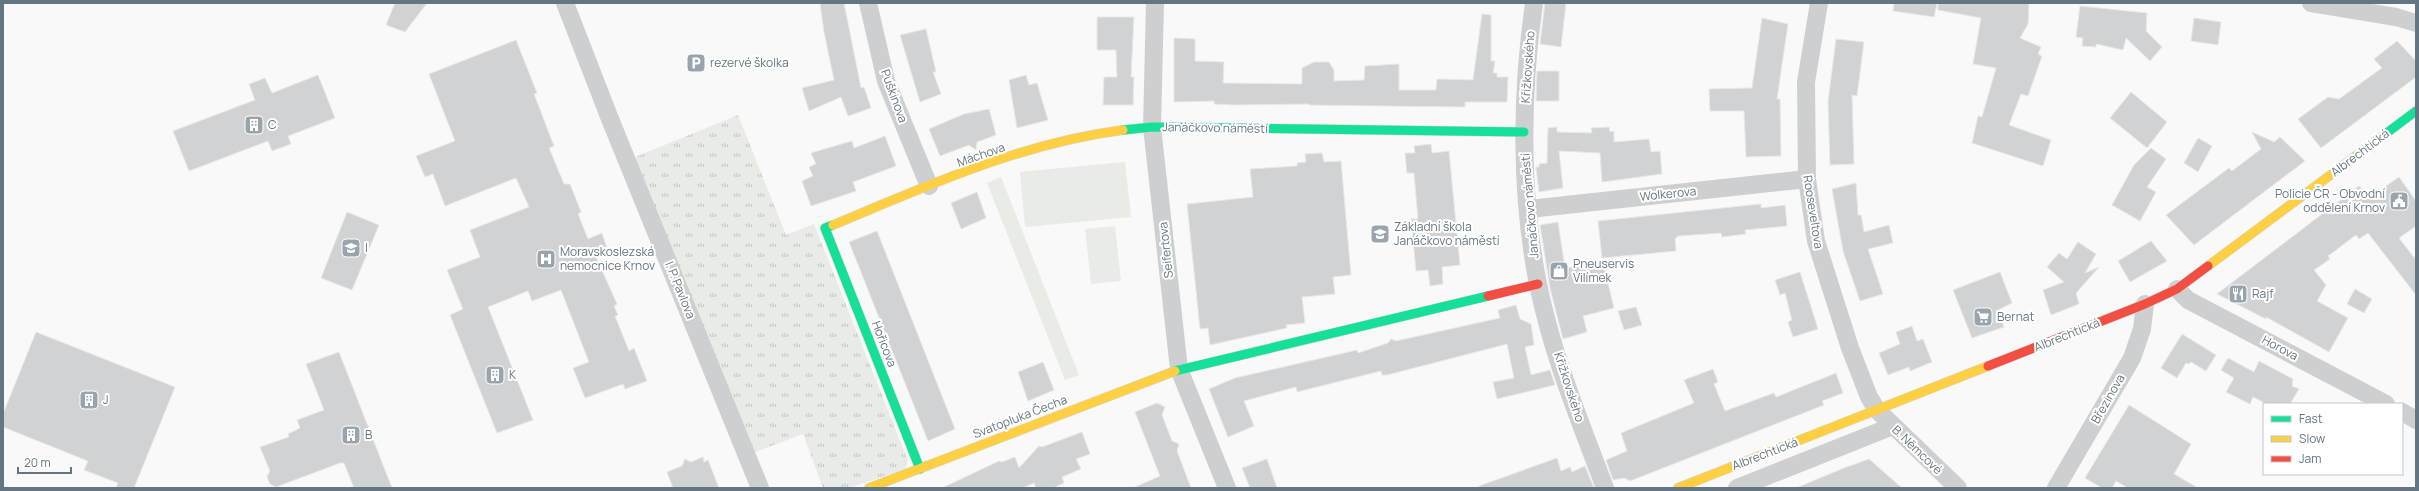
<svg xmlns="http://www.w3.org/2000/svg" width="2419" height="491" viewBox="0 0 2419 491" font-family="Manrope,sans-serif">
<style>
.grass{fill:url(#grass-tufts)}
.park{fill:#e8ebe6}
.building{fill:#d0d2d3;stroke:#e8e8e8}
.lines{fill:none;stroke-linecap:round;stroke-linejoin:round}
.fast-casing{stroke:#d5d6d7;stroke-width:10}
.slow-casing{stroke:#d5d6d7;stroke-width:10}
.jam-casing{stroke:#d5d6d7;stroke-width:10}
.street{stroke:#cecfd0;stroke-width:18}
.fast{stroke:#16e098;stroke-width:9}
.slow{stroke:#ffcf43;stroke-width:9}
.jam{stroke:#f24e42;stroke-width:9}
.labels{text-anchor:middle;stroke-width:4;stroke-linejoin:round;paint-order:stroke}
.poi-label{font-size:12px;fill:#657683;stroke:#fff;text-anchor:start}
.street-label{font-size:12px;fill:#657683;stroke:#fff}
</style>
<defs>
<pattern id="grass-tufts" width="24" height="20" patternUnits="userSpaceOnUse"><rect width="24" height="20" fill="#e8ebe6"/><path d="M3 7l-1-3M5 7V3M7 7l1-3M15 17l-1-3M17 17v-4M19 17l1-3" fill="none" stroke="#c0c3c0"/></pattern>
</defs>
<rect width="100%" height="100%" fill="#f9f9f9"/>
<polygon class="grass" points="738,115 786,235 814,224 908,461 905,469 849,488 823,488 803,434 753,453 635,157"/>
<g class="park">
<polygon points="1125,162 1131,217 1025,227 1020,172"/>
<polygon points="1001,177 1079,375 1065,380 987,183"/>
<polygon points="1115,226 1121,281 1091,284 1085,229"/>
</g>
<g class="building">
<polygon points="395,3 427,3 405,32 386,25"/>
<polygon points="820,3 844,3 861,88 864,87 871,108 848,116 841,97 809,111 802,88 834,80 824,32"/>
<polygon points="1545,3 1566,3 1561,47 1540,44"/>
<polygon points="1894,3 1937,3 1934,17 1893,11"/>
<polygon points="1938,3 2029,3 2028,24 2020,38 2041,47 2038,54 2042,56 2028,96 2021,94 2009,125 2051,140 2043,166 1972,143 1978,116 1982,117 1996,68 1973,64 1981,18 1938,10"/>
<polygon points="2080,6 2147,13 2146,31 2162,47 2150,61 2126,38 2123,50 2096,44 2096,47 2082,46 2083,38 2076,37"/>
<polygon points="1482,14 1491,15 1491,61 1495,61 1493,73 1497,73 1497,77 1508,77 1507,102 1465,102 1465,107 1309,105 1309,104 1233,105 1214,104 1214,101 1174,102 1174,38 1195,39 1195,61 1224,62 1223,83 1302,84 1302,68 1314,62 1329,62 1334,70 1334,81 1364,80 1365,66 1399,64 1399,90 1436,90 1437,79 1473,80"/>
<polygon points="1097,17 1134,17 1131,77 1134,77 1133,105 1103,105 1104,77 1117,77 1116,50 1097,50"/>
<polygon points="1762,18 1788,24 1777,99 1780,99 1781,156 1746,157 1744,111 1710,111 1709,89 1752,88"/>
<polygon points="2194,18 2221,22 2218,45 2191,41"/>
<polygon points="926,29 936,72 933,72 941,94 920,102 900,35"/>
<polygon points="1836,39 1864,42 1857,96 1852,95 1854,164 1830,165 1828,102"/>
<polygon points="516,40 537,93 534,94 554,146 549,148 564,184 570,184 581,212 578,214 588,239 602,233 609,254 596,257 617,304 614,306 618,315 615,316 629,351 634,348 647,381 625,389 623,384 585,398 573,368 589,362 561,290 532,301 528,291 488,307 533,420 497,433 450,315 463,309 447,270 480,257 470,230 529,207 516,178 445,206 433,174 425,177 416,156 455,141 429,74"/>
<polygon points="2397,41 2416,61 2416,77 2321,148 2298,119 2328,97 2339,99 2382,68 2374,59"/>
<polygon points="1537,71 1559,71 1559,101 1536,101"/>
<polygon points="318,75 335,118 288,136 291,144 272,151 268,141 189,171 173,131 255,100 249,84 265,78 272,93"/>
<polygon points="1026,75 1029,85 1037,83 1048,120 1017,128 1009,80"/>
<polygon points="2131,92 2167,122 2147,148 2110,118"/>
<polygon points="989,109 996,135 977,142 976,150 969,145 940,156 929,129 964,114"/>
<polygon points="1557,127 1557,132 1592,133 1591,128 1609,127 1610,132 1614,131 1614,142 1649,139 1651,152 1660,151 1662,174 1602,182 1600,153 1559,151 1563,188 1539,192 1536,167 1539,167 1539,164 1547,163 1548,128"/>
<polygon points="2252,132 2274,142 2280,137 2305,161 2194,245 2166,215 2229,168 2232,171 2261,149"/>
<polygon points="885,136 896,166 853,182 856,191 811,206 802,181 813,176 809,167 816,164 811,153 852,141 854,148"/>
<polygon points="2198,138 2212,146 2198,172 2184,163"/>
<polygon points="1431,144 1432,153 1449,151 1460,265 1442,267 1443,284 1430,286 1428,270 1416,271 1411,219 1418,219 1414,173 1407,173 1405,153 1415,153 1414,146"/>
<polygon points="2151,148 2166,159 2147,187 2156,192 2140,221 2112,205 2134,165"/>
<polygon points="1322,153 1324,162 1341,161 1351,275 1333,277 1335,294 1302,297 1305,323 1286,325 1287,328 1210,345 1208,328 1200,329 1187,204 1253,197 1250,169 1297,166 1297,163 1306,162 1305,154"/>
<polygon points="2399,177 2416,201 2416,226 2399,238 2416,260 2416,295 2368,233 2359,239 2356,235 2328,256 2330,259 2314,270 2326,285 2317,301 2348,318 2329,352 2266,317 2266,319 2217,294 2359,186 2369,198"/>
<polygon points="1856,183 1858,215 1861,215 1864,232 1889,225 1893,243 1868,249 1883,294 1860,301 1843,251 1832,189"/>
<polygon points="977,192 986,218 961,229 951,203"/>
<polygon points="1761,204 1761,208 1785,205 1787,226 1745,230 1746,234 1722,237 1721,233 1678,236 1675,239 1676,251 1602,258 1598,221"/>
<polygon points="347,212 379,225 352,290 321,278"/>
<polygon points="1558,222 1565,268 1603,262 1614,308 1583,316 1587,332 1563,339 1550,288 1540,225"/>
<polygon points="877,231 955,429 928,441 849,242"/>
<polygon points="2151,241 2167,261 2130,282 2118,261"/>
<polygon points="2078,242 2096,254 2085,273 2099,267 2076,293 2079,304 2051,315 2043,290 2064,282 2047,267 2059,253 2067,259"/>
<polygon points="1800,272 1818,329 1793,337 1788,322 1792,320 1785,293 1780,295 1775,280"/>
<polygon points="2000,272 2012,303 1998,310 2004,327 1972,338 1953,290"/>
<polygon points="2355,289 2372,299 2364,313 2347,304"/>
<polygon points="1516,305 1520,319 1531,324 1534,345 1525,347 1531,375 1550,370 1555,385 1497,399 1493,382 1514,378 1507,344 1387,375 1382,375 1381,371 1297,392 1296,387 1244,401 1254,426 1228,437 1209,389 1235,378 1357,350 1358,353 1388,343 1391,339 1396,341 1500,318 1498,310"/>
<polygon points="1636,307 1642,325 1624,330 1618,311"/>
<polygon points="1912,326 1917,341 1923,339 1932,362 1910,371 1909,367 1888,375 1879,353 1900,344 1896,332"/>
<polygon points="36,332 175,387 134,488 116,488 118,483 84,470 88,461 3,427 3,414"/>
<polygon points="2182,334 2216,355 2206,371 2191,362 2189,364 2186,363 2177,378 2161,368"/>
<polygon points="339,352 392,488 354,488 344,463 340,463 276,487 270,484 267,477 270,471 260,447 289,437 288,434 300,428 297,420 324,410 306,364"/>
<polygon points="2228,358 2254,372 2259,361 2293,379 2292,386 2299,389 2290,404 2267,404 2253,397 2250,404 2226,392 2234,378 2221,370"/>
<polygon points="1043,362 1054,390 1028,401 1018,372"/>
<polygon points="1713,369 1718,382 1714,384 1725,411 1774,393 1776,397 1836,373 1843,393 1822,401 1824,405 1630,481 1624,478 1613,480 1606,460 1627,451 1621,433 1694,403 1684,380"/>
<polygon points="1157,403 1165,407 1162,415 1172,441 1179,444 1177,451 1191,488 1133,488 1160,476 1135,412"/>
<polygon points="2129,405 2191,444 2174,474 2198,488 2128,488 2116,481 2112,488 2102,488 2085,478"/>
<polygon points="1082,432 1090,454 1076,459 1081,469 1062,477 1064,483 1053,488 1036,488 1034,483 1022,488 942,488 999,461 1002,462 1015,457 1019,468 1039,446 1042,447"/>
<polygon points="703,457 704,462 708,460 719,488 673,488 667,472 682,466 685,459 691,462"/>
<polygon points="1557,458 1561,471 1570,467 1572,472 1585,466 1594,488 1479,488 1479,486"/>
<polygon points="1267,459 1277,488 1250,488 1242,468"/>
<polygon points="1869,459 1902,488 1796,488 1844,468"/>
</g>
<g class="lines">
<g class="fast-casing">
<g id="fast">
<polyline points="1123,130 1152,127 1524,132"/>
<polyline points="2356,156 2416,111"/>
<polyline points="833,225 825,228 920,469"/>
<polyline points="1175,371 1488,296"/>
</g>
</g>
<g class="slow-casing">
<g id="slow">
<path d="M833 225C927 186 1021 143 1123 130"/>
<polyline points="2208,266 2356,156"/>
<polyline points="869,488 1175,371"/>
<polyline points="1678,488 1988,366"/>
</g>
</g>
<g class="jam-casing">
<g id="jam">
<polyline points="1488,296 1538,284"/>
<polyline points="1988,366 2145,304 2177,289 2208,266"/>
</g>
</g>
<g class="street">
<polyline points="565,3 610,119 760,488"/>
<polyline points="868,3 886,81 929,186"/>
<polyline points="1155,3 1152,127 1179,369 1227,488"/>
<path d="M1534 3C1521 94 1520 193 1538 284 1552 354 1580 421 1605 488"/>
<polyline points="1819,3 1806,82 1807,179 1816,241 1850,348 1869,397 1877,410 1958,488"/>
<polyline points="2311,3 2396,17 2416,23"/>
<polyline points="1529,209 1807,179"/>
<polyline points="2177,289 2188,300 2386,404"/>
<polyline points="2402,412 2416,420"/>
<polyline points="1737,488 1893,426"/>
<polyline points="2056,488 2132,358 2142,329 2145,304"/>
</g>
<use href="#fast" class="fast"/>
<use href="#slow" class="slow"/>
<use href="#jam" class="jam"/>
</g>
<defs>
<g id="parking-square" transform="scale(1)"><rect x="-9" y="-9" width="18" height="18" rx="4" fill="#99a4ac" stroke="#fff"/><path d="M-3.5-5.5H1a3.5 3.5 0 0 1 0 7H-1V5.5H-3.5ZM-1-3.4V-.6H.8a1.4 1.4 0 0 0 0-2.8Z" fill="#fff"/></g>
<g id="building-square" transform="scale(1)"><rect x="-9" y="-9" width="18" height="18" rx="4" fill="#99a4ac" stroke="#fff"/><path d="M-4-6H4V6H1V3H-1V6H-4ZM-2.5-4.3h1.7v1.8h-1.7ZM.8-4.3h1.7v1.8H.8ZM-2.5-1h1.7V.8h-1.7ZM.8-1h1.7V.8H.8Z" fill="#fff"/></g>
<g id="civic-square" transform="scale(1)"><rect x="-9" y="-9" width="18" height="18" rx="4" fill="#99a4ac" stroke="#fff"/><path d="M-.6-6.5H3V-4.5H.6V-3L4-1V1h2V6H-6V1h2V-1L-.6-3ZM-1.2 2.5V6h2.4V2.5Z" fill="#fff"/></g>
<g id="school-square" transform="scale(1)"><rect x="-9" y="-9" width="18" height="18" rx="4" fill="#99a4ac" stroke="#fff"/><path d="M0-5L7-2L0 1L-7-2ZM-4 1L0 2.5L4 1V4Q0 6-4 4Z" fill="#fff"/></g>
<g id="hospital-square" transform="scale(1)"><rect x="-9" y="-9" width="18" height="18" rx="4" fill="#99a4ac" stroke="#fff"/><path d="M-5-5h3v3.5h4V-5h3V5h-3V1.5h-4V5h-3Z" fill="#fff"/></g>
<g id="shop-square" transform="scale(1)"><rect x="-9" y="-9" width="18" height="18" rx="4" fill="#99a4ac" stroke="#fff"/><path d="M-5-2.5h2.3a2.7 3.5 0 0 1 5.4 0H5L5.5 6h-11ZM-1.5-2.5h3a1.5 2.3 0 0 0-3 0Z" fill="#fff"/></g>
<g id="restaurant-square" transform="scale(1)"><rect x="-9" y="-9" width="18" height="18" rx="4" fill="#99a4ac" stroke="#fff"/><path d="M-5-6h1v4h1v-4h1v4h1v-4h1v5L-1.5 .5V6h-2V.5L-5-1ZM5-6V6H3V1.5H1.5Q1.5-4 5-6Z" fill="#fff"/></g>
<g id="supermarket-square" transform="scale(1)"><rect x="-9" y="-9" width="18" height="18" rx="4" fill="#99a4ac" stroke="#fff"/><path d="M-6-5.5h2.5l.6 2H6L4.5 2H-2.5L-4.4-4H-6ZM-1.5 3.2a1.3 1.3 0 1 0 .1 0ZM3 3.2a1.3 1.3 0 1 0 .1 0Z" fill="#fff"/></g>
</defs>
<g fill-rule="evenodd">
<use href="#parking-square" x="696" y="63"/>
<use href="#building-square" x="254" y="125"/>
<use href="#civic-square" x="2399" y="201"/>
<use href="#school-square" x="1380" y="234"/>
<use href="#school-square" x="351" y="248"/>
<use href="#hospital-square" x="546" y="259"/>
<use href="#shop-square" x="1559" y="271"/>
<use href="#restaurant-square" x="2238" y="294"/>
<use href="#supermarket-square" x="1983" y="317"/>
<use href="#building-square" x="495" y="375"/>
<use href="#building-square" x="89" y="400"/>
<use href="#building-square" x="351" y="435"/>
</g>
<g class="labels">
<g class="poi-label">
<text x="710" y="67">rezervé školka</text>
<text x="268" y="129">C</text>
<text x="2385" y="198" text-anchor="end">Policie ČR - Obvodní<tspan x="2385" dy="14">oddělení Krnov</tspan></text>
<text x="1394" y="231">Základní škola<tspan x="1394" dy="14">Janáčkovo náměstí</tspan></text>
<text x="365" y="252">I</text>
<text x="560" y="256">Moravskoslezská<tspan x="560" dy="14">nemocnice Krnov</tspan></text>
<text x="1573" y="268">Pneuservis<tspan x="1573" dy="14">Vilímek</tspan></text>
<text x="2252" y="298">Rajf</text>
<text x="1997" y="321">Bernat</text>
<text x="509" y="379">K</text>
<text x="103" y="404">J</text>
<text x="365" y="439">B</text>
</g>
<g class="street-label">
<text transform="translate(1528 67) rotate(-86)" y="4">Křižkovského</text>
<text transform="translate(894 96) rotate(70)" y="4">Puškinova</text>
<text transform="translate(1215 128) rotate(1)" y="4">Janáčkovo náměstí</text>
<text transform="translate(2360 153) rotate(-37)" y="4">Albrechtická</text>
<text transform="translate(981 155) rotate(-19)" y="4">Máchova</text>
<text transform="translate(1668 194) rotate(-6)" y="4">Wolkerova</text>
<text transform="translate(1530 206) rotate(-95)" y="4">Janáčkovo náměstí</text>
<text transform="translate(1813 212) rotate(81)" y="4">Rooseveltova</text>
<text transform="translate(1166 250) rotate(-96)" y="4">Seifertova</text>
<text transform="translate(680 290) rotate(68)" y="4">I. P. Pavlova</text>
<text transform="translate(2067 335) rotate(-22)" y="4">Albrechtická</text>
<text transform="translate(884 344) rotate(69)" y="4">Hořicova</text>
<text transform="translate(2280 348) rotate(28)" y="4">Horova</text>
<text transform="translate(1569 387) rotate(72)" y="4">Křižkovského</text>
<text transform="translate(2108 399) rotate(-60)" y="4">Březinova</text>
<text transform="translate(1020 417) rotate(-21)" y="4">Svatopluka Čecha</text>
<text transform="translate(1917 450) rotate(44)" y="4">B. Němcové</text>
<text transform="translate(1765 454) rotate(-21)" y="4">Albrechtická</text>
</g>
</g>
<rect width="2419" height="491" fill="none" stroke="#657683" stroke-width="8"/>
<rect x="2263" y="403" width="140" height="72" fill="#ffffff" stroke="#c1c8cd"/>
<rect x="2271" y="416" width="20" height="6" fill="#16e098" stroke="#c1c8cd"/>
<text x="2299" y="423" font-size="12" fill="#657683">Fast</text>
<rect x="2271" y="436" width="20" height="6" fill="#ffcf43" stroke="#c1c8cd"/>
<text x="2299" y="443" font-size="12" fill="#657683">Slow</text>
<rect x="2271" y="456" width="20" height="6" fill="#f24e42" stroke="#c1c8cd"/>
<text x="2299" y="463" font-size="12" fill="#657683">Jam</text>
<path d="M18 467v6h53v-6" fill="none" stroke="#657683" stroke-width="2"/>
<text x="24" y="467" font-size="12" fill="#657683" stroke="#ffffff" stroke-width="3" paint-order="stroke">20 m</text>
</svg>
